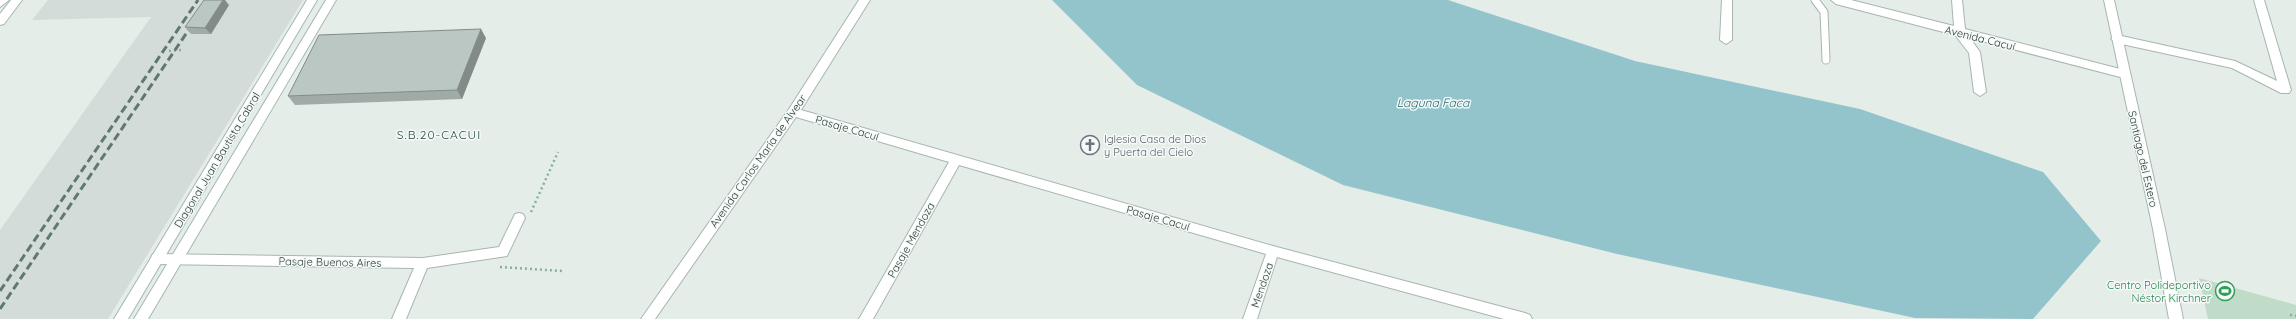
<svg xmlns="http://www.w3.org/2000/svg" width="2296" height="319" viewBox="0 0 2296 319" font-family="Quicksand,sans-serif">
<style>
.built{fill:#d3dcd8}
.green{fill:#c0dbc7}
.water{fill:#93c4cb}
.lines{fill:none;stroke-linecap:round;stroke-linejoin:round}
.service-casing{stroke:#a8b5b0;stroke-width:9}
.minor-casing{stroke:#a8b5b0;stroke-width:2}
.tertiary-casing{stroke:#a8b5b0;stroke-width:2}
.secondary-casing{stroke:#a4b7b0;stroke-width:2}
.path{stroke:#89ada0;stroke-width:2.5;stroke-dasharray:2 3;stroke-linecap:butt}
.service{stroke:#fff;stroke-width:7}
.minor{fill:#fff;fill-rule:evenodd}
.tertiary{fill:#fff;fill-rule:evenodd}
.secondary{fill:#fff;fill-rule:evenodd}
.rail{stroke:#617871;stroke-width:3;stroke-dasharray:8 4;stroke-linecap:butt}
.wall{fill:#a0aba7}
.shaded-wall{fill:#828b88}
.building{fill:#bac7c2;stroke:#828b88}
.labels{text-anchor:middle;stroke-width:3;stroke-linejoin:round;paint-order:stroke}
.street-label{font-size:11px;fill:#263d36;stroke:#f5f9f7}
.worship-label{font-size:11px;fill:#5b616d;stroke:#f5f9f7;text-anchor:start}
.leisure-label{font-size:11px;fill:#27864d;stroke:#f5f9f7;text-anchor:end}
.water-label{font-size:12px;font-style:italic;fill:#266873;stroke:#f5f9f7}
.neighbourhood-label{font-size:12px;letter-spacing:1px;fill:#244d42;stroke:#f5f9f7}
</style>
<rect width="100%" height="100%" fill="#e5ede9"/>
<polygon class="built" points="48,0 303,0 108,319 0,319 0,230 151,17 32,20"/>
<polygon class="green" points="2199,278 2296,305 2296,319 2208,319"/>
<polygon class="water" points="1052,0 1448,0 1635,61 1860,109 2043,172 2101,241 2033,319 1915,318 1617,254 1343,185 1137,85"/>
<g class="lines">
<g class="service-casing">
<polyline id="service" points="1815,0 1824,12 1826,60"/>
</g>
<g class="minor-casing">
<g id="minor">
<polygon points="0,0 9,0 0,7"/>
<polygon points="859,0 870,0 801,110 1273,246 1525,313 1530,315 1532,319 1504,319 1277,257 1257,319 1243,319 1266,254 959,165 873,319 859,319 949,162 796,117 655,319 641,319 789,109"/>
<polygon points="1722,0 1732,0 1732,40 1726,44 1720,40"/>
<polygon points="1831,0 1851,0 1954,26 1952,0 1962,0 1965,29 2124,70 2130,74 2124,78 1970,38 1980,52 1986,92 1980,96 1974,92 1969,53 1955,35 1836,4"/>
<polygon points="2254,0 2264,0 2291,90 2289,93 2281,93 2232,68 2117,43 2111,39 2117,35 2235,61 2277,81"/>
<polygon points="519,213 523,214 525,218 507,256 427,268 406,319 392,319 414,268 157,264 152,263 151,259 152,255 157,254 423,258 499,247 515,214"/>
</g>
</g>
<g class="tertiary-casing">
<g id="tertiary">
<polygon points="11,0 22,0 4,24 0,25 0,14"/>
<polygon points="2104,0 2114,0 2165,229 2183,319 2169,319 2153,229"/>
</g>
</g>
<g class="secondary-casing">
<g id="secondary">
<polygon points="307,0 317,0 128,319 114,319"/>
<polygon points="326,0 336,0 148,319 134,319"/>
</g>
</g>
<g class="path">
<polyline points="169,51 181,50"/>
<polyline points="531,212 558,152"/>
<polyline points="500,267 562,271"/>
<polyline points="2290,315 2296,316"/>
</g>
<use href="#service" class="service"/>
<use href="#minor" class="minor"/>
<use href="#tertiary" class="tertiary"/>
<use href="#secondary" class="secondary"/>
<g class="rail">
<polyline points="0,291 198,0"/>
<polyline points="0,309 194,22"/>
</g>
</g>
<g class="wall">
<polygon points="229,5 211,34 191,34 185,27"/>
<polygon points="486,38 462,99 295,105 288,96"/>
</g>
<g class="shaded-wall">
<polygon points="223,0 225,0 229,5 211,34 205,28"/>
<polygon points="481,29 486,38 462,99 457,90"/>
</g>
<g class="building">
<polygon points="204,0 223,0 205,28 185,27"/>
<polygon points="481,29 457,90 288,96 319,35"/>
</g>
<defs>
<g id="church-ring" transform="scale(1)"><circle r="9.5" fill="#f5f9f7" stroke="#6b7280" stroke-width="1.5"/><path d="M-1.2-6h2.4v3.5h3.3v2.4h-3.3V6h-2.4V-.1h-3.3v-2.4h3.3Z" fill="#6b7280"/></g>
<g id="stadium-ring" transform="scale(1)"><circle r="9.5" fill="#f5f9f7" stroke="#2e9e5b" stroke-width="1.5"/><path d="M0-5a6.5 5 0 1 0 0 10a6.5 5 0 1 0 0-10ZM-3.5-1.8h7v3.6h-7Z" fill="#2e9e5b"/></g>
</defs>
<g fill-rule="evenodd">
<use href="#church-ring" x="1090" y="145"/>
<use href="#stadium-ring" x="2225" y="291"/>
</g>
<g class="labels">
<g class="street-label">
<text transform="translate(1980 38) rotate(14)" y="4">Avenida Cacuí</text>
<text transform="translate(847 128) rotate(16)" y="4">Pasaje Cacuí</text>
<text transform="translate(2143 159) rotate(77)" y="4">Santiago del Estero</text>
<text transform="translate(217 160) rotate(-59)" y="4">Diagonal Juan Bautista Cabral</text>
<text transform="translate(758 161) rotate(-55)" y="4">Avenida Carlos María de Alvear</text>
<text transform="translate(1158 218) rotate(16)" y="4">Pasaje Cacuí</text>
<text transform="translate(911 240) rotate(-61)" y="4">Pasaje Mendoza</text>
<text transform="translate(330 262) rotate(1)" y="4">Pasaje Buenos Aires</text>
<text transform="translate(1262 285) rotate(-71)" y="4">Mendoza</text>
</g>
<g class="worship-label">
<text x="1104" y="143">Iglesia Casa de Dios<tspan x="1104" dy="13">y Puerta del Cielo</tspan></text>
</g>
<g class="leisure-label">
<text x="2211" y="289">Centro Polideportivo<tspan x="2211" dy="13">Néstor Kirchner</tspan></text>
</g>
<g class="water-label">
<text x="1433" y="107">Laguna Faca</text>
</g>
<g class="neighbourhood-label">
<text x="439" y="139">S.B.20-CACUI</text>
</g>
</g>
</svg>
